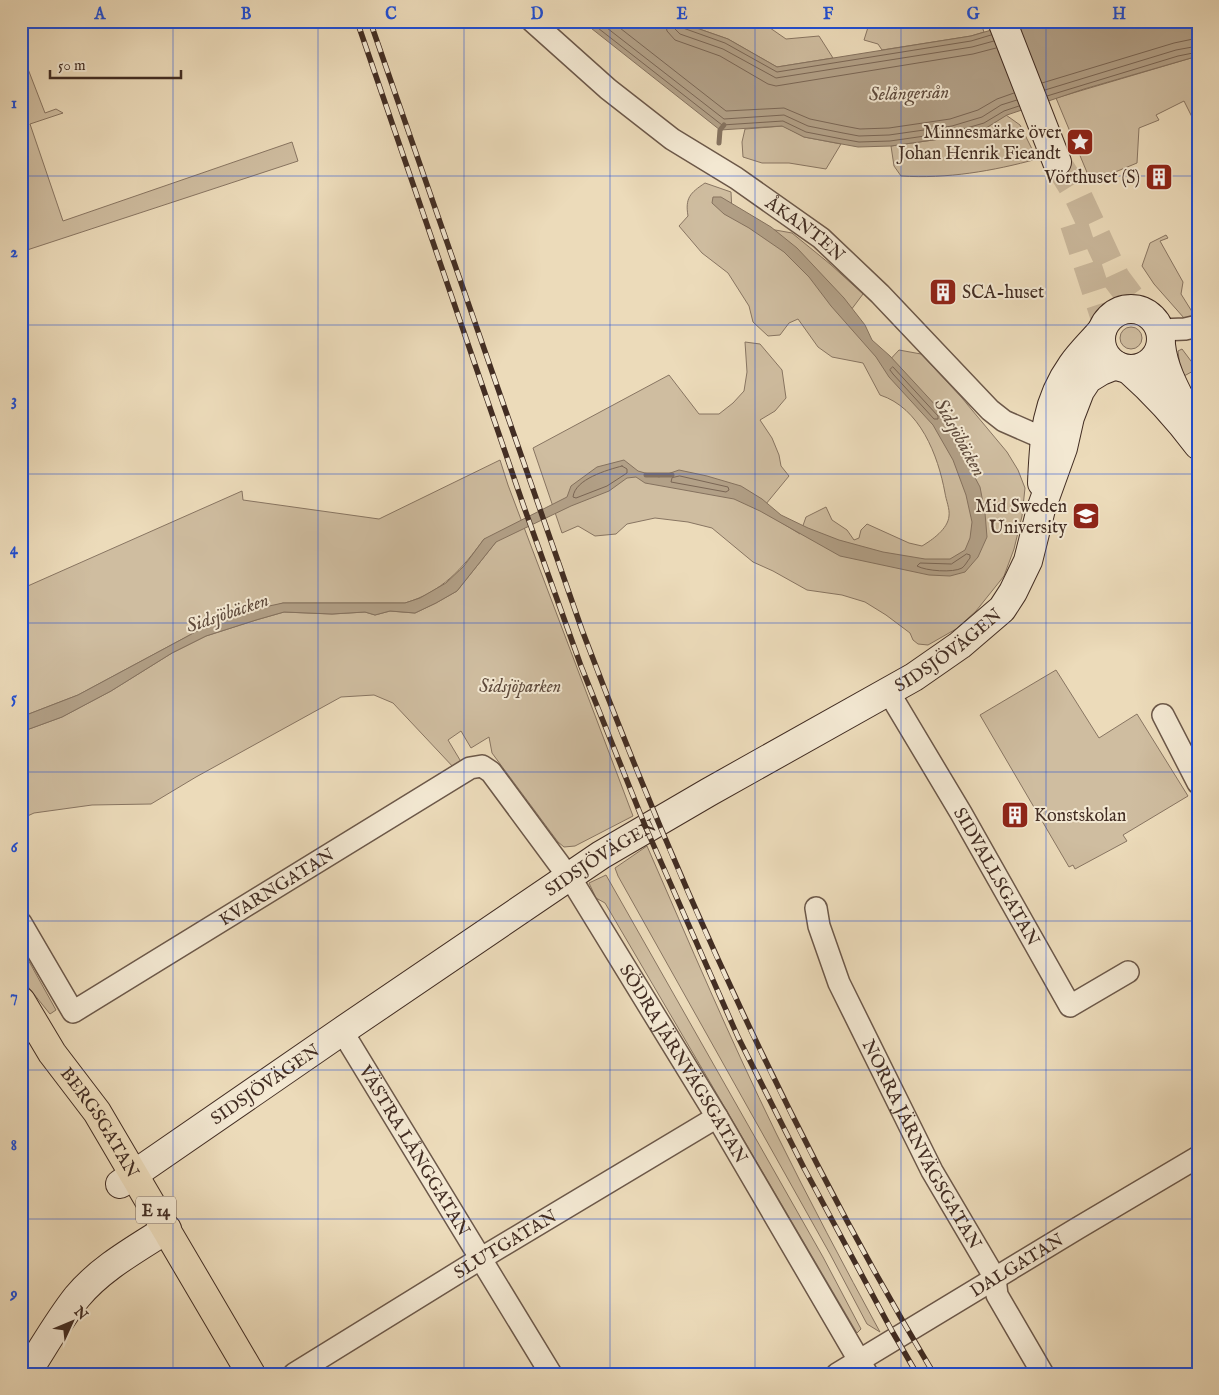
<svg xmlns="http://www.w3.org/2000/svg" width="1219" height="1395" viewBox="0 0 1219 1395" font-family="'IM FELL English',serif">
<style>
.green{fill:#cfbda0;stroke:#887562}
.water{fill:#b2a087;stroke:#85725f}
.lines{fill:none;stroke-linecap:round;stroke-linejoin:round}
.shore{stroke:#7a6655;stroke-width:1}
.stream{stroke:#85725f;stroke-width:5}
.secondary-tunnel{stroke:#cab89c;stroke-width:28;stroke-dasharray:28 14;stroke-linecap:butt}
.street-casing{stroke:#6c5849;stroke-width:24}
.secondary-casing{stroke:#422d23;stroke-width:30}
.highway-casing{stroke:#422d23;stroke-width:30}
.street{stroke:#f3e8d2;stroke-width:21}
.secondary{stroke:#f3e8d2;stroke-width:28}
.highway{stroke:#ecdbba;stroke-width:28}
.rail-casing{stroke:#422d23;stroke-width:5.5}
.rail{stroke:#f3e8d2;stroke-width:4;stroke-dasharray:11;stroke-linecap:butt}
.grid{fill:none;stroke:#1d4ed8;stroke-width:1;stroke-opacity:0.55}
.labels{text-anchor:middle;stroke-width:4;stroke-linejoin:round;paint-order:stroke}
.shield{fill:#f3e8d2;stroke:#776558;stroke-width:1}
.shield-label{font-size:16px;font-weight:bold;fill:#422d23}
.poi-label{font-size:18px;fill:#422d23;stroke:#f3e8d2;text-anchor:end}
.street-label{font-size:18px;fill:#422d23;stroke:#f3e8d2}
.park-label{font-size:18px;font-style:italic;fill:#5e4a3c;stroke:#f3e8d2}
.water-label{font-size:19px;font-style:italic;fill:#5e4a3c;stroke:#f3e8d2}
.neatline{fill:none;stroke:#1d4ed8;stroke-width:2}
.grid-label{font-size:16px;text-anchor:middle;font-weight:bold;fill:#1d4ed8}
</style>
<rect width="100%" height="100%" fill="#ecdbba"/>
<filter id="stains"><feTurbulence type="fractalNoise" baseFrequency=".004" numOctaves="4"/><feColorMatrix values="0 0 0 0 .2 0 0 0 0 .09 0 0 0 0 .02 0 0 0 .5 -.17"/></filter>
<radialGradient id="worn" r=".72"><stop offset=".6" stop-color="#630" stop-opacity="0"/><stop offset="1" stop-color="#630" stop-opacity=".3"/></radialGradient>
<g class="green">
<polygon points="683,21 742,21 749,23 760,21 786,39 819,36 833,58 777,67 728,39 685,24"/>
<polygon points="870,21 980,21 984,32 971,36 882,50 878,44 864,40"/>
<polygon points="1198,56 1198,129 1184,101 1156,115 1159,120 1139,128 1137,163 1091,182 1056,98"/>
<polygon points="28,69 45,113 56,109 63,113 30,124 63,221 292,142 298,161 21,252 21,71"/>
<path d="M1006 115 1020 125 1037 159C993 171 947 179 901 176L894 166 891 146 954 137 986 128Z"/>
<polygon points="783,126 804,137 841,144 826,169 789,163 762,163 743,157 742,142 745,129"/>
<path d="M705 183 731 192 732 213 753 226 792 233 830 264 863 294 845 318 885 365 899 350 921 354 962 398 1007 452 1018 470 1025 488 1022 516 1014 549 1004 576 976 611 956 629 928 645 918 644 913 640 910 633 886 615 865 602 842 595 807 590 773 571 753 562 712 528 688 522 655 518 627 524 616 534 595 536 578 526 562 533 533 448 669 375 699 414H719L733 403 744 391 747 372 745 342 760 344 782 370 786 398 775 411 760 420 772 438 779 455 781 466 789 476 761 510 800 534 806 517 826 507 832 520 847 530 854 540 859 538 861 530 867 524 909 543 922 546C932 540 948 529 949 516 950 509 946 500 945 493 938 455 920 408 880 395L863 363 832 357 818 347 798 319 789 323 780 335 768 336 753 322 749 306 728 273 702 253 679 226 688 216C685 198 690 193 705 183Z"/>
<polygon points="1166,235 1168,238 1160,241 1183,282 1181,294 1196,318 1190,321 1184,318 1154,284 1142,266 1150,243"/>
<circle cx="1131" cy="338" r="11"/>
<polygon points="1182,349 1197,369 1184,376 1180,368 1178,351"/>
<path d="M500 460 508 485 633 816 575 846 564 847 558 842 492 753 489 737 471 748 461 731 448 740 463 765 455 769 393 703 374 695 341 697 196 777 151 804 92 805 34 813 21 819V732L62 717 111 691 172 653 206 636 256 620 284 612 332 614 365 612 375 615 390 611 415 613 436 603 457 591 496 542 484 539C462 569 442 592 405 603H283L201 629 78 695 21 717V589L242 491 243 500 379 519Z"/>
<polygon points="1056,670 1099,738 1137,714 1188,796 1123,835 1127,841 1075,869 1073,865 1069,867 980,715"/>
<path d="M647 846C689 942 730 1039 776 1133 809 1200 844 1266 880 1332L867 1324 830 1254 618 876 615 868Z"/>
<polygon points="606,875 823,1257 861,1329 857,1333 605,903 596,898 589,883"/>
<polygon points="21,947 56,1010 50,1014 21,978"/>
</g>
<g class="water">
<polygon points="582,21 683,21 685,24 728,39 777,67 971,36 1022,21 1198,21 1198,56 1084,89 1007,115 986,128 954,137 891,146 858,147 804,137 782,126 720,130"/>
<polygon points="713,197 721,197 771,227 797,248 844,298 865,325 872,340 890,356 950,421 971,470 980,487 985,513 987,537 978,557 965,572 950,576 929,575 840,556 760,511 734,499 645,483 636,477 627,478 609,491 571,506 496,542 457,591 436,603 415,613 390,611 375,615 365,612 332,614 284,612 256,620 206,636 172,653 111,691 62,717 21,732 21,717 78,695 201,629 260,608 283,603 405,603 420,598 446,583 464,566 484,539 567,497 571,486 597,467 624,460 638,471 659,477 679,470 707,476 741,486 762,499 781,515 808,528 839,540 883,552 925,559 950,559 965,550 970,538 972,522 966,495 953,460 933,425 889,377 876,357 831,306 809,277 784,252 749,228 724,214 712,203"/>
</g>
<g class="lines">
<g class="shore">
<polyline points="589,21 722,125 783,121 806,132 842,139 859,142 890,141 953,132 984,123 1004,111 1019,106"/>
<polyline points="598,21 724,119 784,115 808,126 843,133 859,136 889,135 952,126 982,117 1001,105 1017,100"/>
<polyline points="611,21 726,111 784,108 810,119 844,126 860,129 889,128 950,119 978,110 997,99 1014,93"/>
<polyline points="665,21 667,31 675,40 720,56 768,84 776,86 973,54 996,48"/>
<polyline points="673,21 675,29 680,34 723,49 776,78 972,47 994,41"/>
<polyline points="679,21 680,25 683,28 725,43 777,72 971,41 991,35"/>
<polyline points="1042,83 1174,43 1198,38"/>
<polyline points="1045,90 1176,50 1198,46"/>
<polyline points="1047,96 1178,56 1198,52"/>
<polygon points="893,367 938,416 938,419 934,419 893,374 890,370"/>
<path d="M622 466 627 469V473L607 486 576 498 573 497C575 479 607 470 622 466Z"/>
<polygon points="680,476 728,487 729,490 726,492 671,482 672,478"/>
<path d="M967 554 970 555V558C968 560 965 566 962 568 953 573 926 571 917 566L920 563 951 564Z"/>
</g>
<g class="stream">
<polyline points="719,143 720,130 724,125"/>
<polyline points="646,475 672,475"/>
</g>
<g class="secondary-tunnel">
<polyline points="1057,162 1078,196 1116,278 1140,310"/>
<polyline points="1074,224 1106,322"/>
</g>
<g class="street-casing">
<g id="street">
<path id="s1" d="M532 21 608 89 672 139 736 178 821 238 880 294 990 410 1004 421 1059 445"/>
<polyline points="1160,330 1185,329 1198,326"/>
<path id="s2" d="M888 691 961 813 1070 1006 1128 972"/>
<polyline points="1163,715 1198,783"/>
<path id="s3" d="M816 908 819 926 839 983 932 1171 995 1278 997 1295 1043 1374"/>
<path id="s4" d="M21 923 73 1012 470 768 482 766 491 772 576 887 717 1117 867 1374"/>
<path id="s5" d="M342 1031 551 1374"/>
<path id="s6" d="M294 1374 480 1259 717 1117"/>
<path id="s7" d="M837 1374 1078 1228 1198 1157"/>
</g>
</g>
<g class="secondary-casing">
<g id="secondary">
<polyline points="1002,21 1057,162"/>
<circle cx="1131" cy="339" r="30"/>
<path d="M1161 345C1164 372 1178 394 1190 418"/>
<path d="M1128 369C1154 392 1177 417 1198 445"/>
<path d="M1042 483C1044 438 1045 403 1072 365 1081 352 1093 341 1102 330"/>
<path id="s8" d="M120 1184 342 1031 601 855 709 792 914 677 960 645 1002 609 1013 592 1028 561 1041 509 1063 448 1070 417 1080 391 1088 379 1101 371 1116 365"/>
<path d="M26 1374C43 1348 58 1321 77 1297 101 1268 136 1249 167 1229"/>
</g>
</g>
<g class="highway-casing">
<g id="highway">
<path id="s9" d="M21 1001 52 1053 97 1112 251 1374"/>
</g>
</g>
<use href="#street" class="street"/>
<use href="#secondary" class="secondary"/>
<use href="#highway" class="highway"/>
<g class="rail-casing">
<g id="rail">
<polyline points="357,21 524,507 581,666 646,828 738,1037 804,1168 892,1331 917,1374"/>
<path d="M370 21 582 630C679 887 792 1138 934 1374"/>
</g>
</g>
<use href="#rail" class="rail"/>
</g>
<path class="grid" d="M173 21V1374M318 21V1374M464 21V1374M610 21V1374M755 21V1374M901 21V1374M1046 21V1374M21 176H1198M21 325H1198M21 474H1198M21 623H1198M21 772H1198M21 921H1198M21 1070H1198M21 1219H1198"/>
<defs>
<g id="sight-square" transform="scale(1.4375)"><rect x="-9" y="-9" width="18" height="18" rx="4" fill="#8f2418" stroke="#f3e8d2"/><path d="M0-6L1.8-2.2L6-1.7L2.9 1.2L3.7 5.4L0 3.3L-3.7 5.4L-2.9 1.2L-6-1.7L-1.8-2.2Z" fill="#fff"/></g>
<g id="building-square" transform="scale(1.4375)"><rect x="-9" y="-9" width="18" height="18" rx="4" fill="#8f2418" stroke="#f3e8d2"/><path d="M-4-6H4V6H1V3H-1V6H-4ZM-2.5-4.3h1.7v1.8h-1.7ZM.8-4.3h1.7v1.8H.8ZM-2.5-1h1.7V.8h-1.7ZM.8-1h1.7V.8H.8Z" fill="#fff"/></g>
<g id="university-square" transform="scale(1.4375)"><rect x="-9" y="-9" width="18" height="18" rx="4" fill="#8f2418" stroke="#f3e8d2"/><path d="M0-5L7-2L0 1L-7-2ZM-4 1L0 2.5L4 1V4Q0 6-4 4Z" fill="#fff"/></g>
</defs>
<g fill-rule="evenodd">
<use href="#sight-square" x="1080" y="142"/>
<use href="#building-square" x="1159" y="177"/>
<use href="#building-square" x="943" y="292"/>
<use href="#university-square" x="1086" y="516"/>
<use href="#building-square" x="1015" y="815"/>
</g>
<g class="labels">
<rect class="shield" x="136" y="1196.5" width="40" height="27" rx="4"/>
<g class="shield-label">
<text x="156" y="1216">E 14</text>
</g>
<g class="poi-label">
<text x="1061" y="138">Minnesmärke över<tspan x="1061" dy="21">Johan Henrik Fieandt</tspan></text>
<text x="1140" y="183">Vörthuset (S)</text>
<text x="962" y="298" text-anchor="start">SCA-huset</text>
<text x="1067" y="512">Mid Sweden<tspan x="1067" dy="21">University</tspan></text>
<text x="1034" y="821" text-anchor="start">Konstskolan</text>
</g>
<g class="street-label">
<text dy="6" stroke="none"><textPath href="#s1" startOffset="344">ÅKANTEN</textPath></text>
<text dy="6" stroke="none"><textPath href="#s8" startOffset="986">SIDSJÖVÄGEN</textPath></text>
<text dy="6" stroke="none"><textPath href="#s8" startOffset="581">SIDSJÖVÄGEN</textPath></text>
<text dy="6" stroke="none"><textPath href="#s2" startOffset="215">SIDVALLSGATAN</textPath></text>
<text dy="6" stroke="none"><textPath href="#s4" startOffset="342">KVARNGATAN</textPath></text>
<text dy="6" stroke="none"><textPath href="#s4" startOffset="942">SÖDRA JÄRNVÄGSGATAN</textPath></text>
<text dy="6" stroke="none"><textPath href="#s8" startOffset="176">SIDSJÖVÄGEN</textPath></text>
<text dy="6" stroke="none"><textPath href="#s9" startOffset="145">BERGSGATAN</textPath></text>
<text dy="6" stroke="none"><textPath href="#s3" startOffset="260">NORRA JÄRNVÄGSGATAN</textPath></text>
<text dy="6" stroke="none"><textPath href="#s5" startOffset="140">VÄSTRA LÅNGGATAN</textPath></text>
<text dy="6" stroke="none"><textPath href="#s6" startOffset="248">SLUTGATAN</textPath></text>
<text dy="6" stroke="none"><textPath href="#s7" startOffset="210">DALGATAN</textPath></text>
</g>
<g class="park-label">
<text x="520" y="692">Sidsjöparken</text>
</g>
<g class="water-label">
<text transform="translate(909 92) rotate(-2)" y="7">Selångersån</text>
<text transform="translate(961 437) rotate(61)" y="7">Sidsjöbäcken</text>
<text transform="translate(227 612) rotate(-19)" y="7">Sidsjöbäcken</text>
</g>
</g>
<rect width="1219" height="1395" fill="none" stroke="#ecdbba" stroke-width="55"/>
<g transform="translate(72 1322) rotate(46)" stroke="#f3e8d2" stroke-width="4" paint-order="stroke">
<path d="M0-4L9 19L0 12L-9 19Z" fill="#422d23"/>
<text y="-8" font-size="14" font-weight="bold" text-anchor="middle" fill="#422d23">N</text>
</g>
<path d="M50 70v8h131v-8" fill="none" stroke="#422d23" stroke-width="2.5"/>
<text x="58" y="70" font-size="15" fill="#422d23" stroke="#f3e8d2" stroke-width="4" paint-order="stroke">50 m</text>
<rect x="28" y="28" width="1164" height="1340" class="neatline"/>
<g class="grid-label">
<text x="100" y="19">A</text>
<text x="246" y="19">B</text>
<text x="391" y="19">C</text>
<text x="537" y="19">D</text>
<text x="682" y="19">E</text>
<text x="828" y="19">F</text>
<text x="973" y="19">G</text>
<text x="1119" y="19">H</text>
<text x="14" y="108">1</text>
<text x="14" y="257">2</text>
<text x="14" y="405">3</text>
<text x="14" y="554">4</text>
<text x="14" y="703">5</text>
<text x="14" y="852">6</text>
<text x="14" y="1001">7</text>
<text x="14" y="1150">8</text>
<text x="14" y="1299">9</text>
</g>
<rect width="100%" height="100%" filter="url(#stains)"/>
<rect width="100%" height="100%" fill="url(#worn)"/>
</svg>
